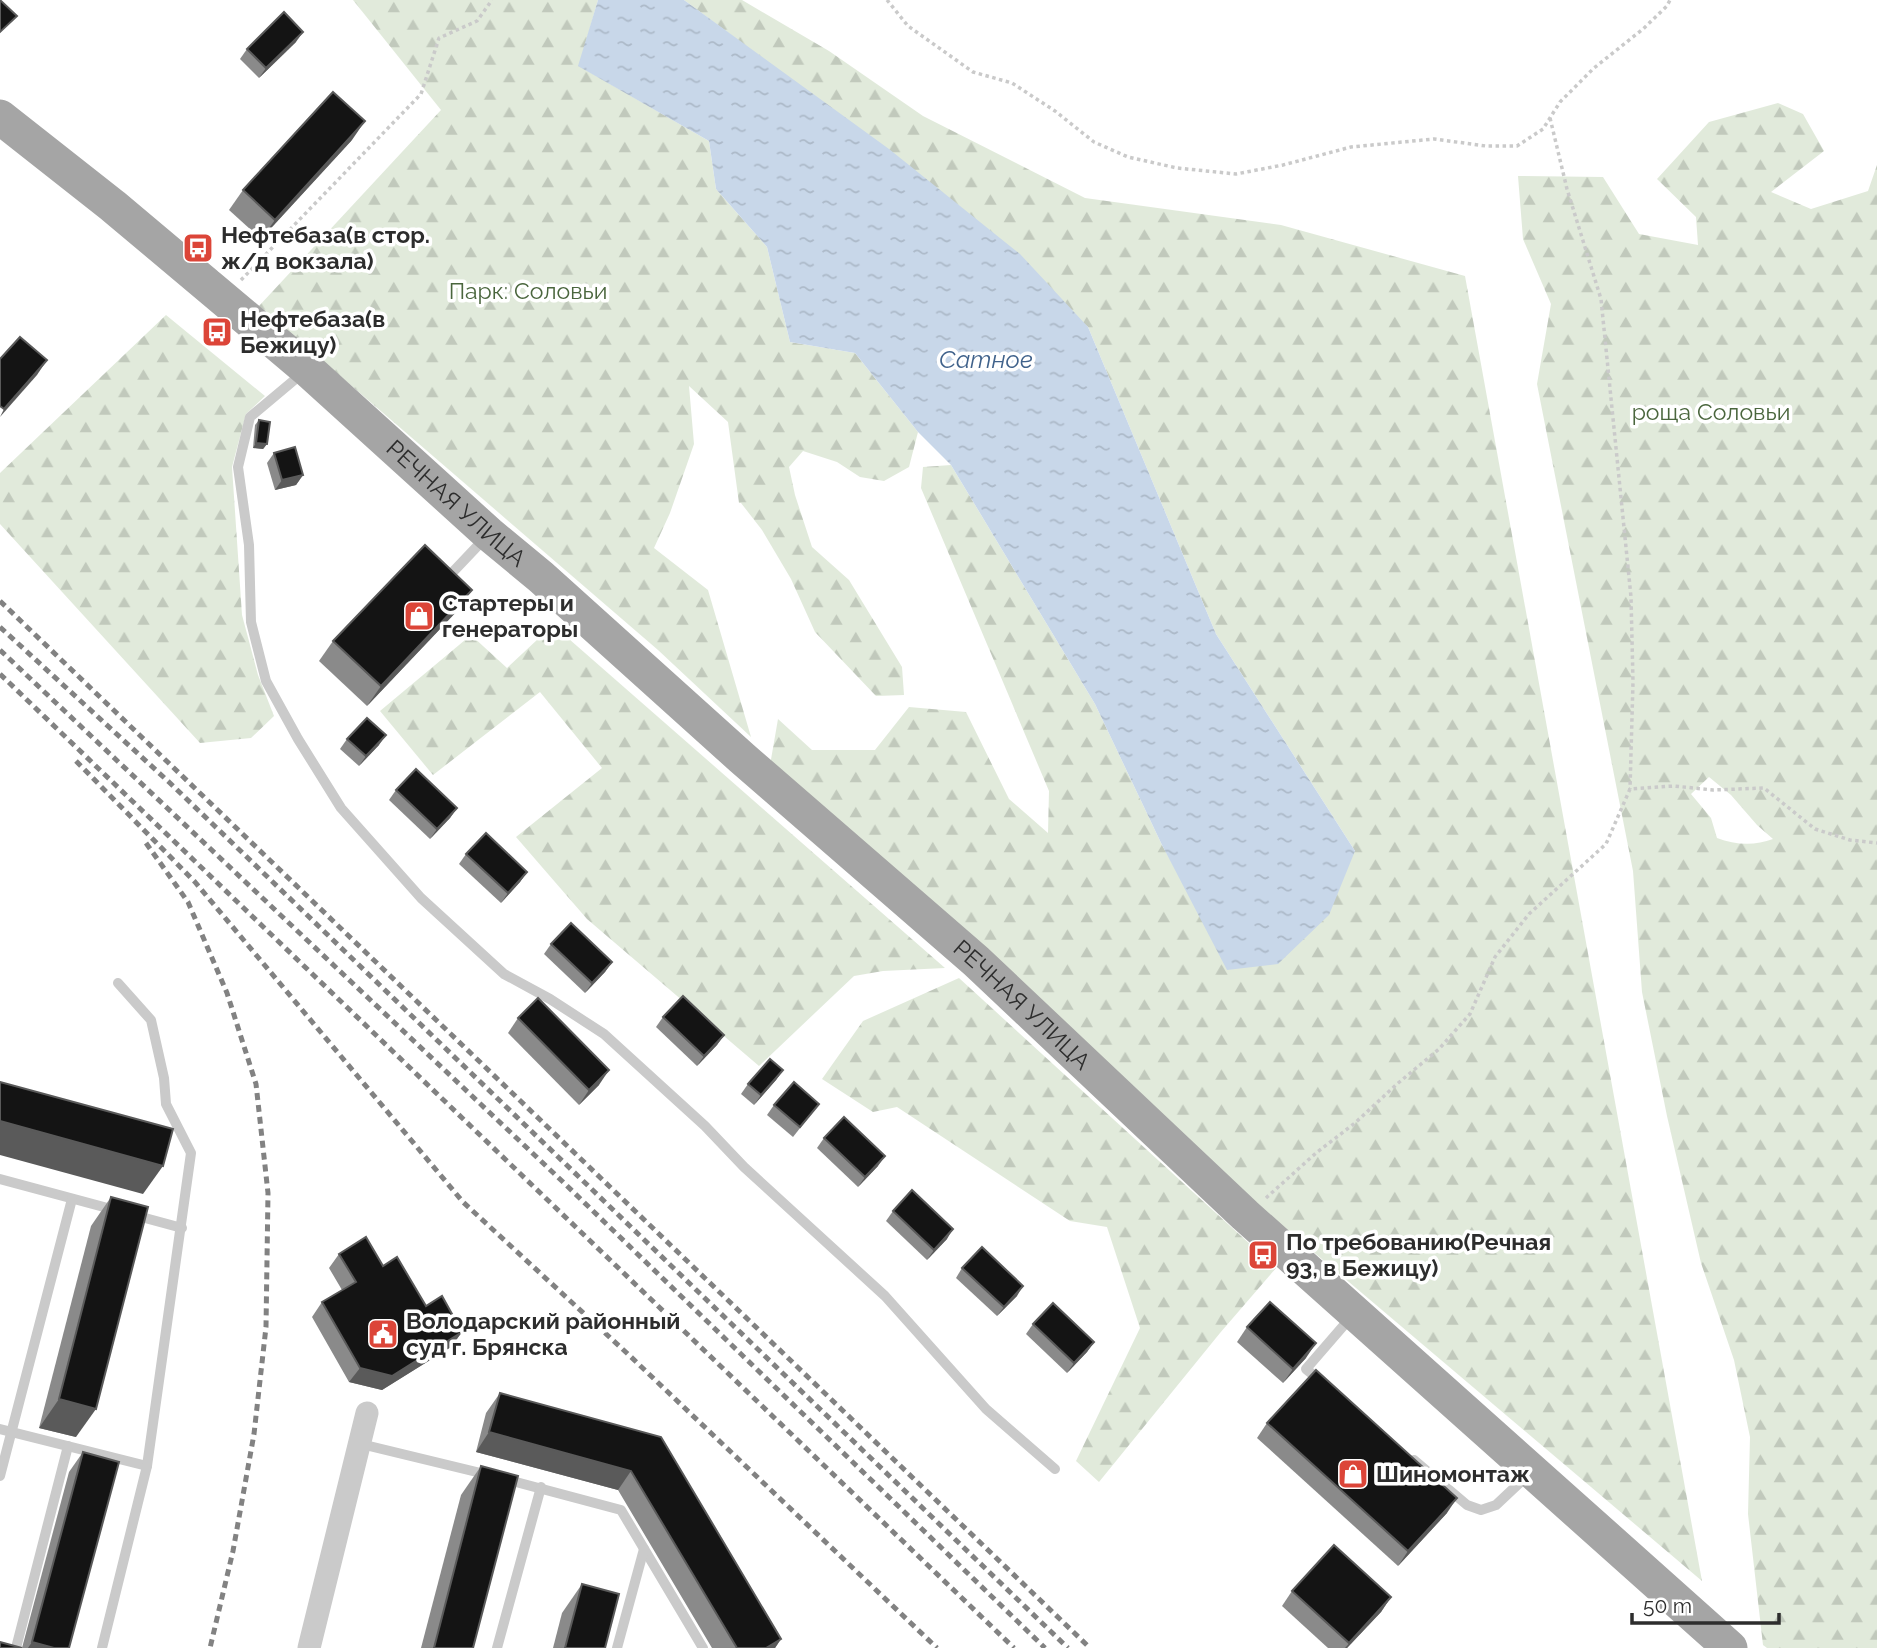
<svg xmlns="http://www.w3.org/2000/svg" width="1877" height="1648" viewBox="0 0 1877 1648" font-family="Raleway,sans-serif">
<style>
.forest{fill:url(#forest-firs);fill-rule:evenodd}
.water{fill:url(#water-ripples)}
.lines{fill:none;stroke-linecap:round;stroke-linejoin:round}
.path{stroke:#cacaca;stroke-width:3.5;stroke-dasharray:3.5 3.5;stroke-linecap:butt}
.lane{stroke:#cacaca;stroke-width:10}
.street{stroke:#cacaca;stroke-width:23}
.primary{stroke:#a5a5a5;stroke-width:35}
.rail{stroke:#828282;stroke-width:5;stroke-dasharray:7 5;stroke-linecap:butt}
.wall{fill:#8a8a8a}
.shaded-wall{fill:#5a5a5a}
.building{fill:#141414;stroke:#5a5a5a;stroke-width:2}
.labels{text-anchor:middle;stroke-width:7;stroke-linejoin:round;paint-order:stroke}
.poi-label{font-size:23px;font-weight:bold;fill:#2d2d2d;stroke:#fff;text-anchor:start}
.park-label{font-size:23px;fill:#4a663d;stroke:#fff}
.street-label{font-size:23px;fill:#2d2d2d;stroke:#fff}
.water-label{font-size:24px;font-style:italic;fill:#40628b;stroke:#fff}
</style>
<defs>
<pattern id="forest-firs" width="22" height="20" patternUnits="userSpaceOnUse" patternTransform="scale(1.75)"><rect width="22" height="20" fill="#e1eadb"/><path d="M5 1l3.5 6h-7zM16 11l3.5 6h-7z" fill="#c1c9bc"/></pattern>
<pattern id="water-ripples" width="26" height="14" patternUnits="userSpaceOnUse" patternTransform="scale(1.75)"><rect width="26" height="14" fill="#c8d7e9"/><path d="M2 4q2-2 4 0t4 0M15 11q2-2 4 0t4 0" fill="none" stroke="#acb9c8"/></pattern>
</defs>
<rect width="100%" height="100%" fill="#fff"/>
<g class="forest">
<polygon points="353,0 598,0 579,66 709,141 716,189 767,247 790,342 855,353 918,432 909,467 884,481 860,477 837,462 803,451 789,467 795,495 812,547 849,580 902,667 904,695 876,696 815,632 791,579 762,530 741,503 739,503 728,422 689,386 694,444 670,513 654,548 708,590 751,737 658,650 259,306 441,110"/>
<polygon points="684,0 742,0 829,51 923,116 1085,198 1281,225 1465,276 1702,1581 1258,1205 769,771 778,719 812,750 875,750 909,707 966,712 1009,799 1048,833 1049,791 921,488 923,467 951,465 1095,704 1162,845 1186,888 1355,851 1216,634 1088,327 813,96"/>
<path d="M1778 103 1803 114 1824 151 1771 192 1811 209 1868 191 1877 165V1648H1767L1763 1645 1748 1514 1750 1437 1734 1360 1701 1263 1667 1116 1642 992 1633 871 1537 384 1551 304 1523 239 1518 176 1603 177 1639 234 1698 245 1696 217 1657 179 1709 122ZM1709 777 1731 795 1757 825 1773 839C1755 846 1735 845 1717 838L1711 818 1691 794Z"/>
<polygon points="166,315 265,396 246,414 232,467 242,615 258,675 274,716 251,738 200,743 0,524 0,473"/>
<polygon points="553,625 945,968 883,971 854,976 759,1066 587,919 516,837 602,768 540,692 433,775 380,711 471,635 507,668"/>
<polygon points="959,978 1276,1268 1220,1333 1099,1482 1076,1461 1140,1328 1107,1227 1070,1221 897,1107 873,1112 822,1079 863,1021"/>
</g>
<polygon class="water" points="598,0 684,0 889,149 1020,254 1088,327 1216,634 1355,851 1329,915 1278,964 1227,970 1162,845 1095,704 951,465 918,432 855,353 790,342 767,247 716,189 709,141 578,66"/>
<g class="lines">
<g class="path">
<polyline points="887,0 908,26 973,72 1012,83 1055,111 1094,142 1128,157 1177,168 1236,174 1283,165 1351,147 1434,139 1486,146 1517,146 1543,129 1560,102 1594,68 1643,29 1667,6 1670,0"/>
<polyline points="1550,118 1567,189 1601,299 1631,597 1633,682 1630,789"/>
<polyline points="241,280 421,94 439,38 477,21 492,0"/>
<polyline points="1266,1198 1316,1153 1355,1123 1397,1084 1439,1049 1470,1014 1495,957 1529,914 1606,844 1630,789 1674,786 1713,790 1764,788 1815,829 1850,840 1877,843"/>
</g>
<g class="lane">
<polyline points="305,371 250,417 238,467 249,545 251,622 266,681 298,739 341,808 421,898 504,974 550,999 604,1034 705,1126 744,1167 885,1296 986,1409 1055,1469"/>
<polyline points="450,575 487,536"/>
<polyline points="0,1179 115,1210"/>
<polyline points="134,1215 182,1228"/>
<polyline points="1322,1382 1306,1369 1351,1317"/>
<polyline points="0,1429 147,1466"/>
<polyline points="361,1444 489,1475"/>
<polyline points="1414,1460 1467,1505 1481,1510 1496,1505 1529,1474"/>
<polyline points="0,1476 72,1199"/>
<polyline points="505,1479 621,1510 703,1648"/>
<polyline points="16,1648 68,1446"/>
<polyline points="102,1648 147,1466 191,1153 166,1104 164,1078 151,1020 118,983"/>
<polyline points="497,1648 541,1487"/>
<polyline points="617,1648 644,1549"/>
</g>
<polyline class="street" points="309,1648 367,1413"/>
<path class="primary" id="s1" d="M0 117 113 206 307 369 489 534 541 577 742 758 976 961 1245 1215 1730 1648"/>
<g class="rail">
<polyline points="0,601 1090,1648"/>
<polyline points="0,627 170,783 1068,1648"/>
<polyline points="0,650 562,1181 1045,1648"/>
<polyline points="0,674 1014,1648"/>
<polyline points="76,761 195,882 463,1202 630,1356 937,1648"/>
<polyline points="146,843 188,902 227,993 256,1084 268,1193 266,1327 254,1434 233,1551 210,1648"/>
</g>
</g>
<g class="wall">
<polygon points="296,42 259,78 240,59 247,49"/>
<polygon points="352,140 261,239 229,210 243,190"/>
<polygon points="259,420 267,444 263,449 253,448 255,425"/>
<polygon points="274,453 303,475 296,485 275,490 267,463"/>
<polygon points="459,609 367,706 319,661 333,641"/>
<polygon points="347,739 379,745 359,766 340,749"/>
<polygon points="396,790 457,808 450,818 430,839 389,800"/>
<polygon points="466,854 527,872 520,882 501,903 459,864"/>
<polygon points="551,944 612,962 605,972 585,993 544,954"/>
<polygon points="663,1017 724,1035 717,1045 697,1066 656,1027"/>
<polygon points="518,1018 599,1085 579,1105 508,1033"/>
<polygon points="783,1070 776,1080 754,1105 741,1094 748,1084"/>
<polygon points="819,1104 793,1137 767,1115 774,1105"/>
<polygon points="824,1138 878,1166 858,1187 817,1148"/>
<polygon points="111,1197 76,1437 39,1428 91,1226"/>
<polygon points="893,1211 947,1239 927,1260 886,1221"/>
<polygon points="339,1254 426,1306 462,1332 451,1347 382,1390 349,1382 312,1317 322,1302 342,1290 329,1268"/>
<polygon points="962,1268 1017,1296 997,1316 956,1278"/>
<polygon points="1033,1324 1094,1342 1087,1352 1067,1373 1026,1334"/>
<polygon points="1247,1327 1306,1358 1283,1383 1237,1342"/>
<polygon points="500,1393 661,1437 781,1639 775,1648 712,1648 618,1490 476,1452 486,1413"/>
<polygon points="1267,1423 1447,1513 1398,1566 1257,1438"/>
<polygon points="83,1452 69,1648 22,1648 69,1472"/>
<polygon points="481,1466 473,1648 421,1648 461,1495"/>
<polygon points="582,1584 605,1648 553,1648 562,1613"/>
<polygon points="1292,1591 1391,1597 1381,1612 1347,1648 1328,1648 1282,1606"/>
</g>
<g class="shaded-wall">
<polygon points="303,32 296,42 259,78 266,68"/>
<polygon points="365,121 352,140 261,239 275,220"/>
<polygon points="47,360 37,375 0,417 4,409"/>
<polygon points="256,443 267,444 263,449 253,448"/>
<polygon points="303,475 296,485 275,490 282,480"/>
<polygon points="472,590 459,609 367,706 381,686"/>
<polygon points="386,735 379,745 359,766 366,756"/>
<polygon points="457,808 450,818 430,839 437,829"/>
<polygon points="527,872 520,882 501,903 508,893"/>
<polygon points="612,962 605,972 585,993 592,983"/>
<polygon points="724,1035 717,1045 697,1066 704,1056"/>
<polygon points="609,1070 599,1085 579,1105 589,1090"/>
<polygon points="783,1070 776,1080 754,1105 761,1095"/>
<polygon points="0,1121 163,1166 143,1194 0,1155"/>
<polygon points="885,1156 878,1166 858,1187 865,1177"/>
<polygon points="953,1229 947,1239 927,1260 934,1250"/>
<polygon points="1023,1286 1017,1296 997,1316 1004,1307"/>
<polygon points="462,1332 451,1347 382,1390 349,1382 360,1368"/>
<polygon points="1094,1342 1087,1352 1067,1373 1074,1363"/>
<polygon points="1316,1343 1306,1358 1283,1383 1293,1369"/>
<polygon points="59,1399 96,1409 76,1437 39,1428"/>
<polygon points="489,1432 631,1471 618,1490 476,1452"/>
<polygon points="1457,1498 1447,1513 1398,1566 1408,1551"/>
<polygon points="1391,1597 1381,1612 1347,1648 1345,1648"/>
<polygon points="781,1639 775,1648 766,1648"/>
<polygon points="32,1642 54,1648 28,1648"/>
</g>
<g class="building">
<polygon points="0,0 17,16 0,32"/>
<polygon points="284,12 303,32 266,68 247,49"/>
<polygon points="333,92 365,121 275,220 243,190"/>
<polygon points="20,337 47,360 4,409 0,406 0,359"/>
<polygon points="259,420 270,422 267,444 256,443"/>
<polygon points="295,447 303,475 282,480 274,453"/>
<polygon points="425,545 472,590 381,686 333,641"/>
<polygon points="367,718 386,735 366,756 347,739"/>
<polygon points="416,769 457,808 437,829 396,790"/>
<polygon points="486,833 527,872 508,893 466,854"/>
<polygon points="571,923 612,962 592,983 551,944"/>
<polygon points="683,996 724,1035 704,1056 663,1017"/>
<polygon points="538,998 609,1070 589,1090 518,1018"/>
<polygon points="770,1059 783,1070 761,1095 748,1084"/>
<polygon points="0,1082 173,1129 163,1166 0,1121"/>
<polygon points="794,1082 819,1104 800,1127 774,1105"/>
<polygon points="844,1117 885,1156 865,1177 824,1138"/>
<polygon points="912,1190 953,1229 934,1250 893,1211"/>
<polygon points="111,1197 148,1207 96,1409 59,1399"/>
<polygon points="366,1237 383,1266 397,1257 426,1306 442,1296 462,1332 392,1376 360,1368 322,1302 356,1282 339,1254"/>
<polygon points="982,1247 1023,1286 1004,1307 962,1268"/>
<polygon points="1270,1302 1316,1343 1293,1369 1247,1327"/>
<polygon points="1053,1303 1094,1342 1074,1363 1033,1324"/>
<polygon points="1316,1370 1457,1498 1408,1551 1267,1423"/>
<polygon points="500,1393 661,1437 781,1639 766,1648 737,1648 631,1471 489,1432"/>
<polygon points="83,1452 119,1462 69,1648 54,1648 32,1642"/>
<polygon points="481,1466 518,1476 473,1648 434,1648"/>
<polygon points="1334,1545 1391,1597 1349,1643 1292,1591"/>
<polygon points="582,1584 619,1594 605,1648 565,1648"/>
<polygon points="0,1642 22,1648 0,1648"/>
</g>
<defs>
<g id="bus-square" transform="scale(1.575)"><rect x="-9" y="-9" width="18" height="18" rx="4" fill="#dc4538" stroke="#fff"/><path d="M-5-6H5V4H4V6H2V4H-2V6H-4V4H-5ZM-3.5-4V0h7V-4ZM-3.5 1.2v1.5H-2V1.2ZM2 1.2v1.5H3.5V1.2Z" fill="#fff"/></g>
<g id="shop-square" transform="scale(1.575)"><rect x="-9" y="-9" width="18" height="18" rx="4" fill="#dc4538" stroke="#fff"/><path d="M-5-2.5h2.3a2.7 3.5 0 0 1 5.4 0H5L5.5 6h-11ZM-1.5-2.5h3a1.5 2.3 0 0 0-3 0Z" fill="#fff"/></g>
<g id="civic-square" transform="scale(1.575)"><rect x="-9" y="-9" width="18" height="18" rx="4" fill="#dc4538" stroke="#fff"/><path d="M-.6-6.5H3V-4.5H.6V-3L4-1V1h2V6H-6V1h2V-1L-.6-3ZM-1.2 2.5V6h2.4V2.5Z" fill="#fff"/></g>
</defs>
<g fill-rule="evenodd">
<use href="#bus-square" x="198" y="248"/>
<use href="#bus-square" x="217" y="332"/>
<use href="#shop-square" x="419" y="616"/>
<use href="#bus-square" x="1263" y="1255"/>
<use href="#civic-square" x="383" y="1334"/>
<use href="#shop-square" x="1353" y="1474"/>
</g>
<g class="labels">
<g class="poi-label">
<text x="221" y="243">Нефтебаза(в стор.<tspan x="221" dy="26">ж/д вокзала)</tspan></text>
<text x="240" y="327">Нефтебаза(в<tspan x="240" dy="26">Бежицу)</tspan></text>
<text x="442" y="611">Стартеры и<tspan x="442" dy="26">генераторы</tspan></text>
<text x="1286" y="1250">По требованию(Речная<tspan x="1286" dy="26">93, в Бежицу)</tspan></text>
<text x="406" y="1329">Володарский районный<tspan x="406" dy="26">суд г. Брянска</tspan></text>
<text x="1376" y="1482">Шиномонтаж</text>
</g>
<g class="park-label">
<text x="528" y="299">Парк: Соловьи</text>
<text x="1711" y="420">роща Соловьи</text>
</g>
<g class="street-label">
<text dy="8" stroke="none"><textPath href="#s1" startOffset="598">РЕЧНАЯ УЛИЦА</textPath></text>
<text dy="8" stroke="none"><textPath href="#s1" startOffset="1354">РЕЧНАЯ УЛИЦА</textPath></text>
</g>
<g class="water-label">
<text x="986" y="368">Сатное</text>
</g>
</g>
<path d="M1632 1613v10h147v-10" fill="none" stroke="#2d2d2d" stroke-width="3.5"/>
<text x="1643" y="1613" font-size="21" fill="#2d2d2d" stroke="#ffffff" stroke-width="5" paint-order="stroke">50 m</text>
</svg>
